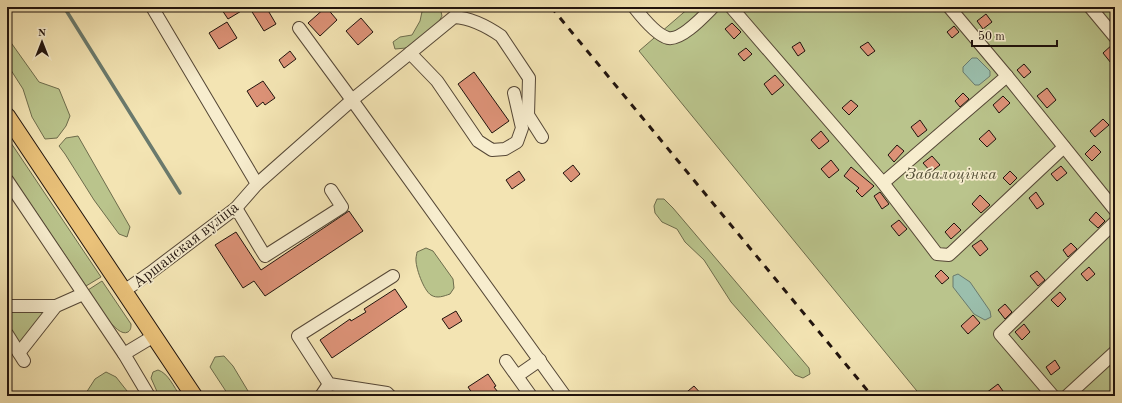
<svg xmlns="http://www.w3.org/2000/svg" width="1122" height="403" viewBox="0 0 1122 403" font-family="'Old Standard TT',serif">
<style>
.green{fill:#bac48c;stroke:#6d6c4c}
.water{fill:#9bbfad;stroke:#6a7a6d}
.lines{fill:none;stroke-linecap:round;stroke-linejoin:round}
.stream{stroke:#6a7a6d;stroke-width:3.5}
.building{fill:#dc9277;stroke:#20130d}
.minor-casing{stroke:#554736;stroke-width:14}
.major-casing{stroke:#20130d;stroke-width:18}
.minor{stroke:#f7edce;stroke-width:12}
.major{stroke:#eac27a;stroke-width:16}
.rail{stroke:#20130d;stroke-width:3;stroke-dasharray:7 7;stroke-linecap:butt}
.labels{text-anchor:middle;stroke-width:3.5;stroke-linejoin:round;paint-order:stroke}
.park-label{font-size:16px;font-style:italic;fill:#565139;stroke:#f7edce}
.street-label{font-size:16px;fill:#20130d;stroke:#f7edce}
</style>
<rect width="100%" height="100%" fill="#f3e4b3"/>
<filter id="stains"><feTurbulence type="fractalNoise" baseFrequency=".005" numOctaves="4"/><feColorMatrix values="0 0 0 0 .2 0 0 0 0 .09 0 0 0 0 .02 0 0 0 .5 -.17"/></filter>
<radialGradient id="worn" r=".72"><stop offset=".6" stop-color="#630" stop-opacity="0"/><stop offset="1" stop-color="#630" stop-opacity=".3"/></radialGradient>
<g class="green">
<polygon points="423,7 440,7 442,16 438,23 406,48 395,49 393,42 400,37 412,35 420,21"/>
<polygon points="690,7 1115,7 1115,396 921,396 639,51"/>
<polygon points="7,37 39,82 59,89 70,116 66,126 57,138 45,139 32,117 23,89 7,64"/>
<polygon points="78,136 130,227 127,237 119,234 94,200 65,154 59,146 66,138"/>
<polygon points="7,137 101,277 86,286 7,169"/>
<polygon points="657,199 664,199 673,208 809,368 810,374 803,378 795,375 731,302 704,260 685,242 677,229 662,222 655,213 654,206"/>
<path d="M426 248 433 251 453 279 454 288 450 294C444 296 437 299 431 295 424 291 415 267 416 258 416 257 417 253 417 252Z"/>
<path d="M102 281 131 324C131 327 131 330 128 332 116 339 94 298 88 290Z"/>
<polygon points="7,310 48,311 23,342 15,341 7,328"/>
<polygon points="224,356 233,366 251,396 229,396 210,367 215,357"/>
<path d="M158 370C168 373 174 387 180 396H159L151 378 153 372Z"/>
<polygon points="106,372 116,377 131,396 87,396 86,393 95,379"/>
</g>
<g class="water">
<polygon points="972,58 977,58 990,71 990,76 979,85 975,85 963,72 963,67"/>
<polygon points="958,274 970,282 990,311 991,317 985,320 974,314 953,287 953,276"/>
</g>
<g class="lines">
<polyline class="stream" points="64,7 180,193"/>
</g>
<g class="building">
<polygon points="220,7 248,7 228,19"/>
<polygon points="249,7 266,7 276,24 264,31"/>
<polygon points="326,7 337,20 320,36 308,23"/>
<polygon points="986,14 992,22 983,29 977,21"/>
<polygon points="361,18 373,32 358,45 346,31"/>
<polygon points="227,22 237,38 219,49 209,33"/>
<polygon points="732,23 741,32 734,39 725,29"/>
<polygon points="954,26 959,32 952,38 947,32"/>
<polygon points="800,42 805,51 798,56 792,47"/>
<polygon points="868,42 875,51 868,56 860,47"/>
<polygon points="1113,44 1115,44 1115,68 1103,53"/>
<polygon points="746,48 752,54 744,61 738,54"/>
<polygon points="290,51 296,59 284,68 279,60"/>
<polygon points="1024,64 1031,72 1024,78 1017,70"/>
<polygon points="474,72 509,121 492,133 458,84"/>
<polygon points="775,75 784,85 772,95 764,84"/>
<polygon points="263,81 275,98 265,105 263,102 257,107 247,91"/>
<polygon points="1047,88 1056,100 1047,108 1037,96"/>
<polygon points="963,93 969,99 960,107 955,101"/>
<polygon points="1003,96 1010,103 999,113 993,105"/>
<polygon points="851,100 858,106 849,115 842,108"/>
<polygon points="1103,119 1109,125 1095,137 1090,131"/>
<polygon points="920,120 927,130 918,137 911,127"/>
<polygon points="989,130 996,139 987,147 979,139"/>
<polygon points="821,131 829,141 819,149 811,140"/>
<polygon points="897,145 904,151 894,162 888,155"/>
<polygon points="1094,145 1101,152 1092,161 1085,154"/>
<polygon points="932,156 940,165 931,172 923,163"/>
<polygon points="831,160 839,170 829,178 821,169"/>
<polygon points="573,165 580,174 571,182 563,173"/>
<polygon points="1061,166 1067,173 1057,181 1051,174"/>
<polygon points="851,167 874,186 862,197 856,191 859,188 844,176"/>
<polygon points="519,171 525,180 512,189 506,180"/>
<polygon points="1010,171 1017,178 1010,185 1003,178"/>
<polygon points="880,192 889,204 882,209 874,196"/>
<polygon points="1036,192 1044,204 1037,209 1029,198"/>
<polygon points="980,195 990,205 981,213 972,204"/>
<polygon points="349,211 363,231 265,296 254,281 243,288 215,245 236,232 261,270"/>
<polygon points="1096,212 1105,221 1098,228 1089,220"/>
<polygon points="899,220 907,229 899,236 891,226"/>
<polygon points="954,223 961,230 951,239 945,232"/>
<polygon points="981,240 988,249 980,256 972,246"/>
<polygon points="1071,243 1077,249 1068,257 1063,250"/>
<polygon points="1089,267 1095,274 1087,281 1081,274"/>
<polygon points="941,270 949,278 942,284 935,276"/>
<polygon points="1037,271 1045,280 1038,286 1030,276"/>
<polygon points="395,289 407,307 332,358 320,340 350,319 351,321 366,312 364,309"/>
<polygon points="1060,292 1066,299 1058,307 1051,300"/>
<polygon points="1005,304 1012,312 1005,319 998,310"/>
<polygon points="456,311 462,321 449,329 442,319"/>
<polygon points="973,315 980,323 968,334 961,326"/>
<polygon points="1024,324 1030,332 1022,340 1015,332"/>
<polygon points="1055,360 1060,368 1051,375 1046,367"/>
<polygon points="488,374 496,386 494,387 501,396 474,396 468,387"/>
<polygon points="998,384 1003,391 996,396 982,396"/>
<polygon points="694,386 703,396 682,396"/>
</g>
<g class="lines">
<g class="minor-casing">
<g id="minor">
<path d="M634 7C641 16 656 35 668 38 681 41 704 16 713 7"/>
<polyline points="731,7 883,183 937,254 949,255 1064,147"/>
<polyline points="949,7 1007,76 1115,210"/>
<polyline points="1090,7 1115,37"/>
<polyline points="299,28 352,100 565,396"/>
<path d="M410 53 454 17C470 18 488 27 501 36L529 78 528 115 542 137"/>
<polyline points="7,180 124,354 149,396"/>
<polyline points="883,183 1007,76"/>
<polyline points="257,184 352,100 410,53 437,81 478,141 492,150 505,149 517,142 522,128 514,93"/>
<polyline points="236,208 265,256 342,207 331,190"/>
<polyline points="124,291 150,273 236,208 257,184 152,7"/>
<polyline points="7,306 56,306"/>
<polyline points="7,334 24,361"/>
<polyline points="19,353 56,306 83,294"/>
<polyline points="124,354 154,336"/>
<polyline points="506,361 531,396"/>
<polyline points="517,376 540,360"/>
<polyline points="321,396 329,384"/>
<polyline points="390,396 387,393 329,384 298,336 393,276"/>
<polyline points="1053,396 1000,334 1115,222"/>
<polyline points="1067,396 1115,352"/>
</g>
</g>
<g class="major-casing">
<polyline id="major" points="7,116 194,396"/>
</g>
<use href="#minor" class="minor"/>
<use href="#major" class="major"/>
<polyline class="rail" points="551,7 872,396"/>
</g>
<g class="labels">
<g class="park-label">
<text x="951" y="179">Забалоцінка</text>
</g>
<g class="street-label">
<text transform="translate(185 244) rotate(-38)" y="6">Аршанская вуліца</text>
</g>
</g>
<rect width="1122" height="403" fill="none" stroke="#f3e4b3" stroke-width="24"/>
<rect x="8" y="8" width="1106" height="387" fill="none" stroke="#20130d" stroke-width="2"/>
<rect x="12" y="12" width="1098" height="379" fill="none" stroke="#20130d"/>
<g transform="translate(42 42)" stroke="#f7edce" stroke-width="3" paint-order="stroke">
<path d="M0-3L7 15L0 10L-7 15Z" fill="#20130d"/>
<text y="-6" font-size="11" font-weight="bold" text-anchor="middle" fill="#20130d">N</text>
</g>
<path d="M972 40v6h85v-6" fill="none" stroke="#20130d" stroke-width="2"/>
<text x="978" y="40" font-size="12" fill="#20130d" stroke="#f7edce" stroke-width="3" paint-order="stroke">50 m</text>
<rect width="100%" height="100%" filter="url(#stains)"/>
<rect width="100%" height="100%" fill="url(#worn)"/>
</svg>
